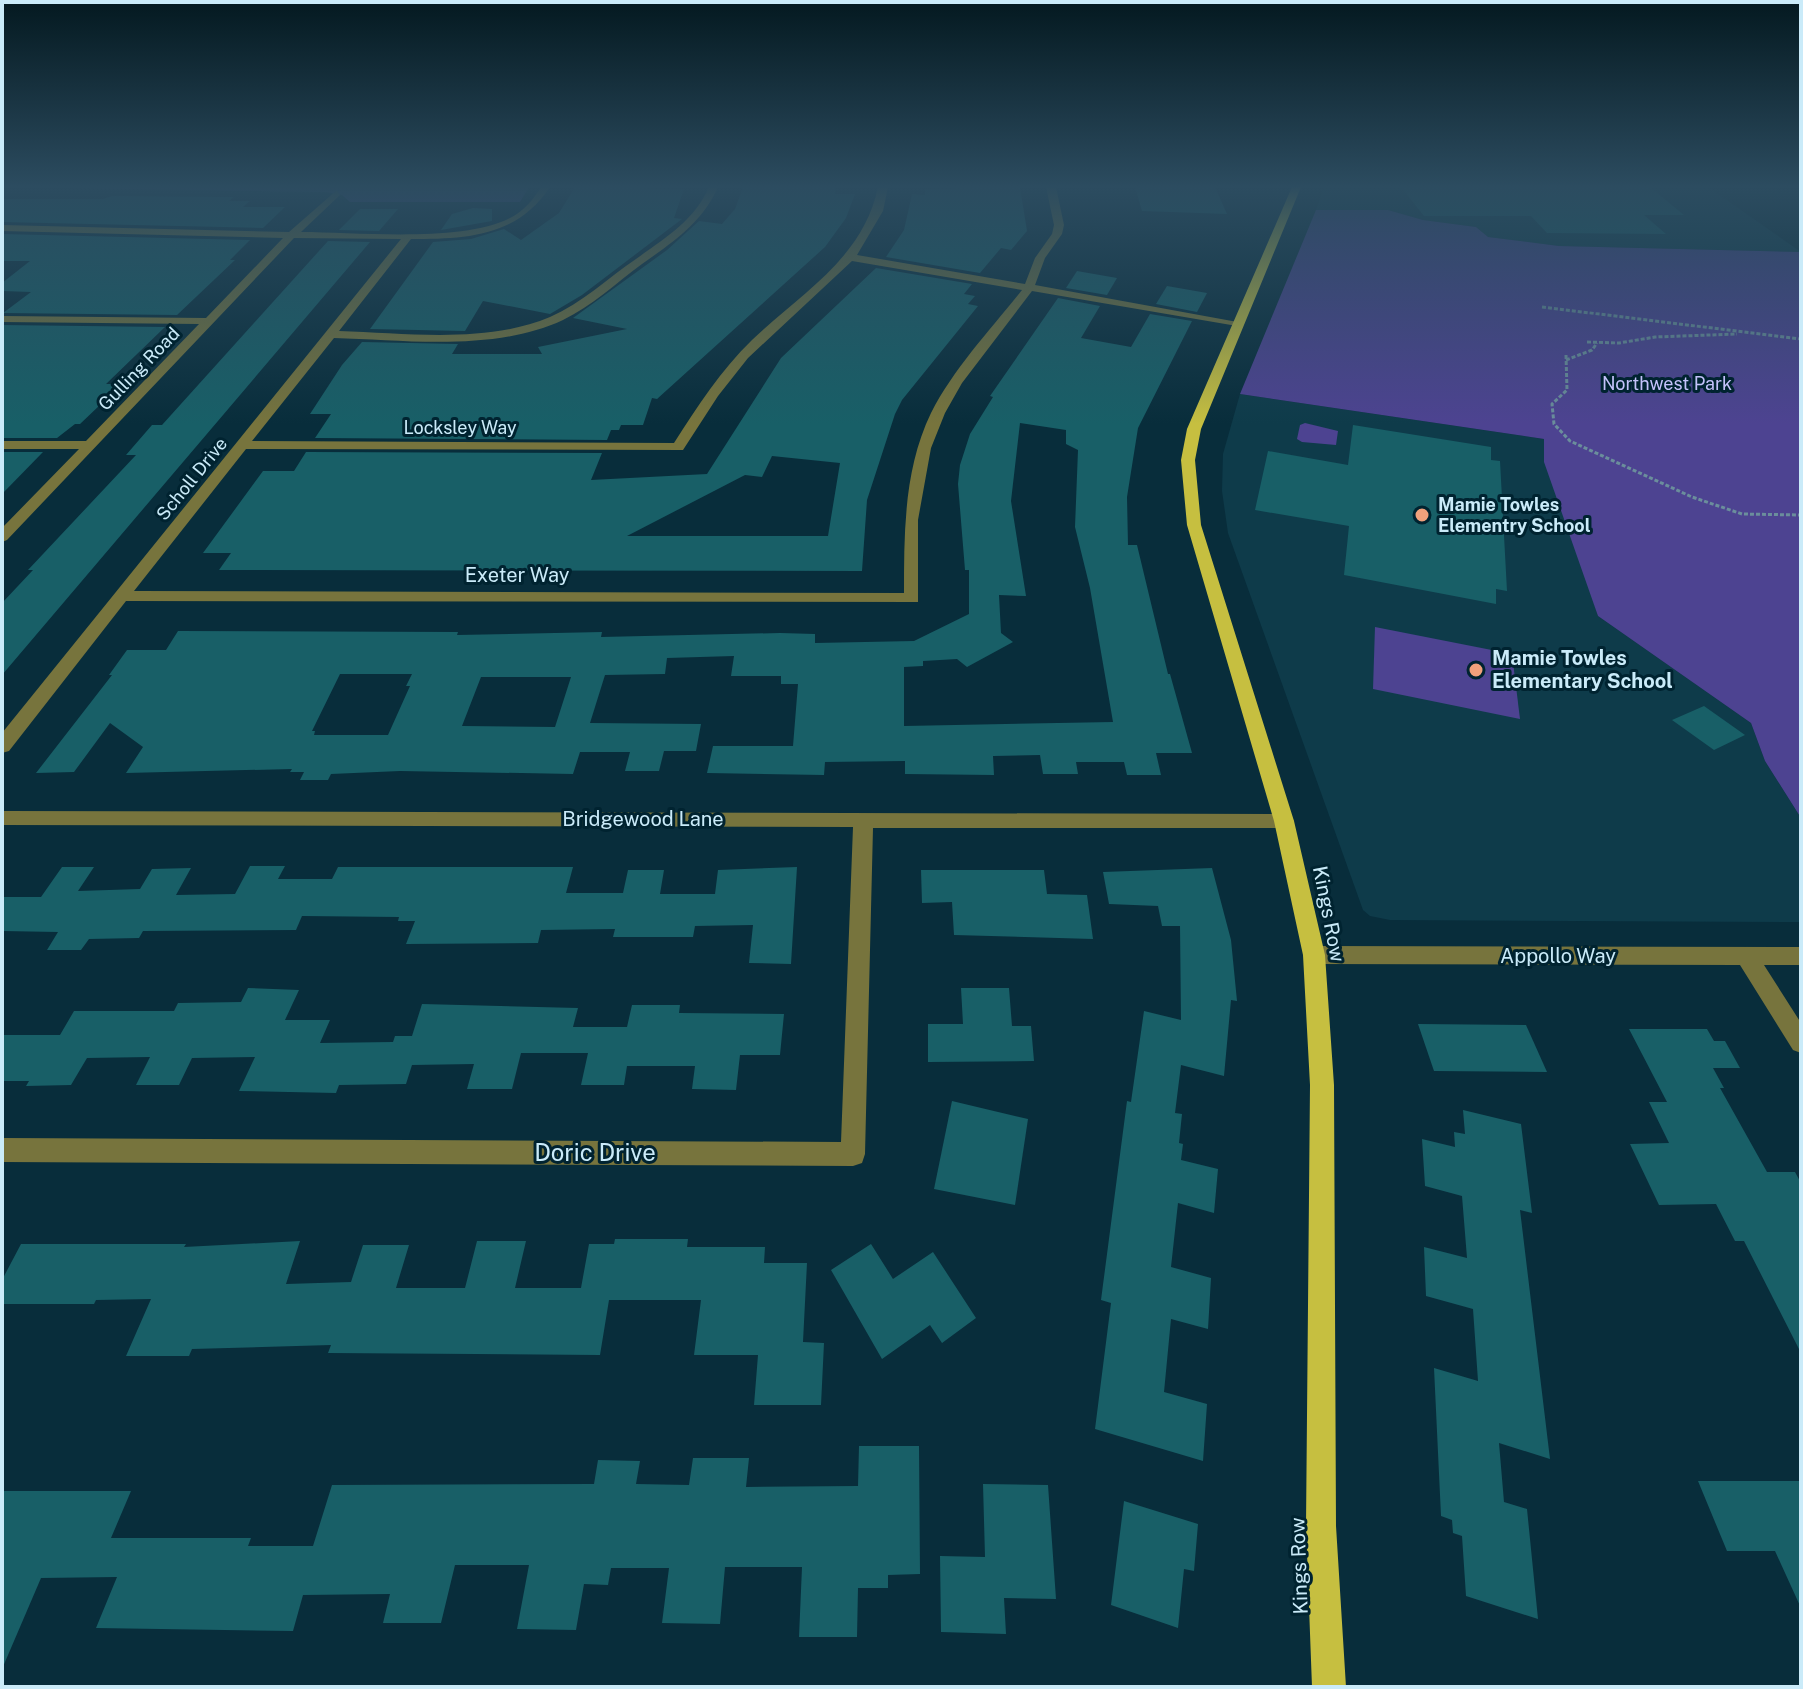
<svg xmlns="http://www.w3.org/2000/svg" width="1803" height="1689" viewBox="0 0 1803 1689" font-family="'Public Sans',sans-serif">
<style>
.built{fill:#0e3b4a}
.green{fill:#4d4391}
.building{fill:#185f67;fill-rule:evenodd}
.lines{fill:none;stroke-linecap:round;stroke-linejoin:round}
.path{stroke:#6b8e9c;stroke-width:3;stroke-dasharray:4 2;stroke-linecap:butt}
.minor{fill:#77743d;fill-rule:evenodd}
.major{fill:#c6bf40;fill-rule:evenodd}
.poi-dot{fill:#f1a17c;stroke:#002330;stroke-width:3}
.labels{text-anchor:middle;stroke-width:6;stroke-linejoin:round;paint-order:stroke}
.far-street-label{font-size:18px;fill:#caebf9;stroke:#002330}
.far-park-label{font-size:18px;fill:#c4c2fb;stroke:#002330}
.far-poi-label{font-size:18px;font-weight:bold;fill:#caebf9;stroke:#002330;text-anchor:start}
.street-label{font-size:20px;fill:#caebf9;stroke:#002330}
.poi-label{font-size:20px;font-weight:bold;fill:#caebf9;stroke:#002330;text-anchor:start}
.near-street-label{font-size:24px;fill:#caebf9;stroke:#002330}
</style>
<rect width="100%" height="100%" fill="#082d3b"/>
<g class="built">
<polygon points="1324,187 1708,187 1801,252 1559,246 1487,237 1476,227 1423,220 1388,210 1316,210"/>
<polygon points="1240,394 1544,439 1598,616 1751,723 1765,761 1801,818 1801,922 1390,920 1370,916 1363,910 1228,533 1222,491 1223,454"/>
</g>
<g class="green">
<polygon points="2,187 529,187 520,202 350,202 342,195 325,192"/>
<polygon points="1316,210 1388,210 1423,220 1476,227 1488,237 1559,246 1801,252 1801,818 1765,761 1751,723 1598,616 1544,462 1544,439 1240,394"/>
<polygon points="1305,423 1338,431 1336,445 1302,442 1297,439 1300,425"/>
<polygon points="1375,627 1512,654 1520,719 1373,689"/>
</g>
<g class="building">
<polygon points="575,187 684,189 674,218 682,219 582,295 550,314 483,301 465,331 370,329 433,242 471,239 504,229 521,240 559,213"/>
<polygon points="743,187 836,187 835,194 855,194 846,218 825,247 657,399 652,398 643,425 621,425 619,430 611,430 607,440 315,438 331,414 310,414 342,365 362,342 458,344 452,354 542,354 538,347 627,329 573,318 667,250 699,221 722,224 735,209"/>
<polygon points="1020,187 1027,231 1011,250 1001,248 980,273 886,257 904,230 912,194 925,195 925,189"/>
<polygon points="1135,187 1215,187 1227,214 1142,211"/>
<polygon points="1401,187 1650,187 1684,215 1644,215 1666,234 1547,233 1531,216 1424,216"/>
<polygon points="112,196 234,197 229,201 250,201 243,207 285,207 263,228 2,222 2,199 103,199"/>
<polygon points="473,208 492,209 492,221 441,230 452,214"/>
<polygon points="360,209 398,209 379,231 339,230"/>
<polygon points="2,234 250,240 230,260 235,260 177,315 3,313 31,292 2,291 2,283 30,261 2,261"/>
<polygon points="328,241 370,242 2,675 2,603 33,570 28,570 136,455 126,455 152,425 162,425"/>
<path d="M876 268 972 284 964 294 975 296 968 304 978 306 902 400 895 414 867 500 862 571 219 570 231 553H203L263 471H294L306 452 602 453 591 480 707 474 781 358ZM772 456 840 463 828 536H627L745 475 762 477Z"/>
<polygon points="1077,271 1117,278 1107,295 1066,288"/>
<polygon points="1167,286 1207,293 1197,312 1156,304"/>
<path d="M1058 298 1100 306 1081 338 1131 347 1150 314 1192 321 1138 428 1127 497 1128 545H1137L1168 674H1170L1192 753H1156L1161 775H1127L1124 762H1076L1078 774H1043L1040 755 993 756 994 775 905 774V761L825 762 824 775 707 773 713 746H793L798 684H781V676H731L734 656 667 658 665 674 605 675 590 723 701 724 696 751H664L659 771H625L630 752H580L573 774 400 771 331 774 328 780H300L304 772H290L292 769 126 773 143 747 110 723 74 772 36 773 112 675H109L127 650H166L178 631 458 632 457 635 602 632 601 637 780 633 815 634V643L914 641 969 614V570H965L958 484 960 465 970 434 993 397 990 396ZM1020 423 1066 430V444L1078 450 1075 527 1090 588 1113 722 904 726V667L923 666V661L957 659 967 667 1013 642 1001 633 999 595 1026 596 1011 501ZM340 674H412L406 686H410L388 735H314L315 731H312ZM481 677H571L555 727 462 726Z"/>
<polygon points="2,325 165,327 106,384 122,384 80,424 75,424 57,438 2,438"/>
<polygon points="1353,425 1491,447 1491,460 1500,461 1507,591 1496,589 1496,604 1344,575 1349,526 1255,510 1268,451 1348,465"/>
<polygon points="2,452 43,452 2,494"/>
<polygon points="1704,706 1745,735 1714,750 1672,720"/>
<polygon points="250,866 285,866 278,879 332,879 338,867 573,867 566,893 623,893 628,870 664,870 660,894 715,894 718,870 797,867 791,964 749,963 753,925 695,926 693,937 613,937 615,929 541,930 538,943 406,944 415,921 398,921 399,917 302,916 296,930 143,931 139,938 89,939 81,950 47,950 58,932 2,931 2,897 41,897 62,867 94,867 78,891 140,889 152,869 191,868 176,895 235,894"/>
<polygon points="1212,868 1231,940 1237,1001 1231,1000 1224,1076 1181,1065 1175,1113 1182,1114 1179,1143 1183,1144 1181,1160 1218,1169 1214,1213 1178,1203 1171,1267 1211,1278 1208,1329 1171,1319 1164,1392 1207,1404 1203,1461 1095,1429 1111,1303 1101,1300 1127,1101 1131,1102 1144,1011 1181,1020 1180,926 1162,926 1158,906 1109,904 1103,872"/>
<polygon points="921,870 1044,870 1047,894 1087,895 1093,939 954,935 952,902 922,903"/>
<polygon points="248,988 299,990 285,1020 330,1020 320,1043 393,1042 395,1036 412,1036 422,1004 578,1008 573,1027 627,1027 632,1005 680,1005 679,1013 784,1014 780,1055 740,1055 736,1090 692,1089 695,1066 627,1066 624,1085 581,1085 588,1053 521,1053 512,1089 467,1089 474,1064 412,1065 406,1084 339,1085 336,1093 239,1091 255,1057 192,1058 179,1085 136,1085 150,1057 87,1058 71,1085 26,1086 29,1081 2,1081 2,1035 60,1035 74,1011 174,1011 178,1003 241,1002"/>
<polygon points="961,988 1009,988 1012,1026 1031,1026 1034,1061 928,1062 928,1024 963,1024"/>
<polygon points="1418,1024 1526,1025 1547,1072 1434,1071"/>
<polygon points="1629,1029 1707,1029 1714,1041 1725,1041 1740,1068 1713,1068 1724,1088 1720,1088 1767,1172 1795,1172 1801,1183 1801,1353 1744,1241 1735,1241 1716,1204 1659,1205 1630,1144 1669,1143 1649,1102 1667,1102"/>
<polygon points="952,1101 1028,1119 1015,1205 934,1189"/>
<polygon points="1463,1110 1521,1124 1532,1213 1520,1210 1550,1459 1499,1443 1504,1502 1527,1509 1538,1619 1466,1596 1462,1536 1453,1533 1452,1520 1441,1516 1434,1368 1478,1381 1473,1309 1426,1296 1424,1247 1467,1258 1462,1196 1425,1186 1422,1139 1455,1147 1454,1132 1465,1134"/>
<polygon points="615,1239 688,1239 687,1247 765,1247 764,1263 807,1263 803,1342 824,1343 821,1405 754,1405 758,1355 694,1355 701,1300 609,1300 600,1355 328,1353 331,1345 192,1349 189,1356 126,1356 151,1299 96,1300 94,1304 2,1304 2,1280 21,1244 186,1244 184,1247 300,1241 286,1284 351,1282 363,1245 409,1245 396,1288 465,1288 477,1241 526,1241 515,1288 581,1288 589,1244 614,1244"/>
<polygon points="871,1244 893,1279 933,1252 976,1318 942,1343 930,1325 882,1359 831,1270"/>
<polygon points="859,1446 919,1446 920,1574 888,1575 888,1588 858,1588 857,1637 799,1637 802,1567 725,1567 720,1624 662,1623 669,1568 611,1568 608,1585 584,1584 576,1630 517,1629 529,1565 455,1565 441,1623 383,1623 390,1594 303,1595 293,1631 96,1628 117,1577 41,1578 2,1669 2,1491 131,1491 111,1538 251,1538 248,1546 313,1546 332,1485 594,1484 598,1460 640,1461 636,1484 689,1485 693,1458 749,1458 746,1487 858,1486"/>
<polygon points="1698,1481 1801,1481 1801,1608 1775,1551 1727,1551"/>
<polygon points="983,1484 1048,1485 1056,1599 1004,1598 1006,1634 941,1632 940,1556 985,1557"/>
<polygon points="1124,1501 1198,1524 1194,1571 1184,1569 1178,1628 1111,1605"/>
</g>
<g class="lines">
<g class="path">
<polyline points="1542,307 1801,339"/>
<polyline points="1587,342 1619,343 1655,337 1737,334"/>
<polyline points="1566,355 1567,390 1552,404 1554,424 1570,441 1692,497 1742,514 1801,515"/>
<polyline points="1566,360 1592,350 1597,343"/>
</g>
<g class="minor">
<path d="M541 187H550C517 237 466 239 411 239L339 331C407 333 486 344 550 317 582 303 608 278 636 259 665 238 694 221 709 187H718C702 223 673 242 642 264 616 283 592 306 563 320 494 352 407 340 334 338L252 441 674 443C697 407 721 370 752 340 801 293 863 259 878 187H888L883 211 857 255 1025 284 1035 258 1052 234 1054 225 1046 187H1056L1064 225 1062 234 1045 258 1035 285 1243 323 1237 326 1032 291 962 383 945 413 931 448 918 520V602L126 601 9 751 2 753V733L401 239 294 238 7 540 2 542V528L79 449H2V441H86L199 324 2 322V316L206 318 283 238 2 231V225L289 232 337 190 340 195 301 232C357 232 461 243 510 218 524 211 533 200 541 187ZM852 261 1022 290C991 329 954 368 931 413 904 469 904 532 904 593L134 591 246 449 683 450 718 396 748 358Z"/>
<polygon points="2,811 1284,814 1291,816 1294,821 1291,826 1284,828 873,828 865,1154 862,1163 853,1166 2,1162 2,1138 841,1142 853,827 2,825"/>
<polygon points="1314,946 1801,947 1801,965 1764,965 1801,1023 1801,1053 1793,1050 1740,965 1314,964 1306,962 1303,955 1306,948"/>
</g>
<polygon class="major" points="1292,187 1301,187 1201,429 1195,460 1201,525 1294,821 1325,955 1334,1085 1336,1526 1346,1687 1312,1687 1306,1526 1310,1085 1303,955 1274,821 1187,525 1181,460 1187,429"/>
</g>
<linearGradient id="sky" x2="0" y2="1"><stop stop-color="#041920"/><stop offset="0.44" stop-color="#2c4c60"/><stop offset="1" stop-color="#2c4c60" stop-opacity="0"/></linearGradient>
<rect width="1803" height="424" fill="url(#sky)"/>
<g class="poi-dot">
<circle cx="1422" cy="515" r="8"/>
<circle cx="1476" cy="670" r="8"/>
</g>
<g class="labels">
<g class="far-street-label">
<text transform="translate(139 369) rotate(-46)" y="6">Gulling Road</text>
<text x="460" y="434">Locksley Way</text>
<text transform="translate(192 479) rotate(-51)" y="6">Scholl Drive</text>
</g>
<g class="far-park-label">
<text x="1667" y="390">Northwest Park</text>
</g>
<g class="far-poi-label">
<text x="1438" y="511">Mamie Towles<tspan x="1438" dy="21">Elementry School</tspan></text>
</g>
<g class="street-label">
<text x="517" y="582">Exeter Way</text>
<text x="643" y="826">Bridgewood Lane</text>
<text transform="translate(1329 914) rotate(79)" y="7">Kings Row</text>
<text x="1558" y="963">Appollo Way</text>
<text transform="translate(1299 1566) rotate(-92)" y="7">Kings Row</text>
</g>
<g class="poi-label">
<text x="1492" y="665">Mamie Towles<tspan x="1492" dy="23">Elementary School</tspan></text>
</g>
<g class="near-street-label">
<text x="595" y="1161">Doric Drive</text>
</g>
</g>
<rect width="1803" height="1689" fill="none" stroke="#caebf9" stroke-width="8"/>
</svg>
